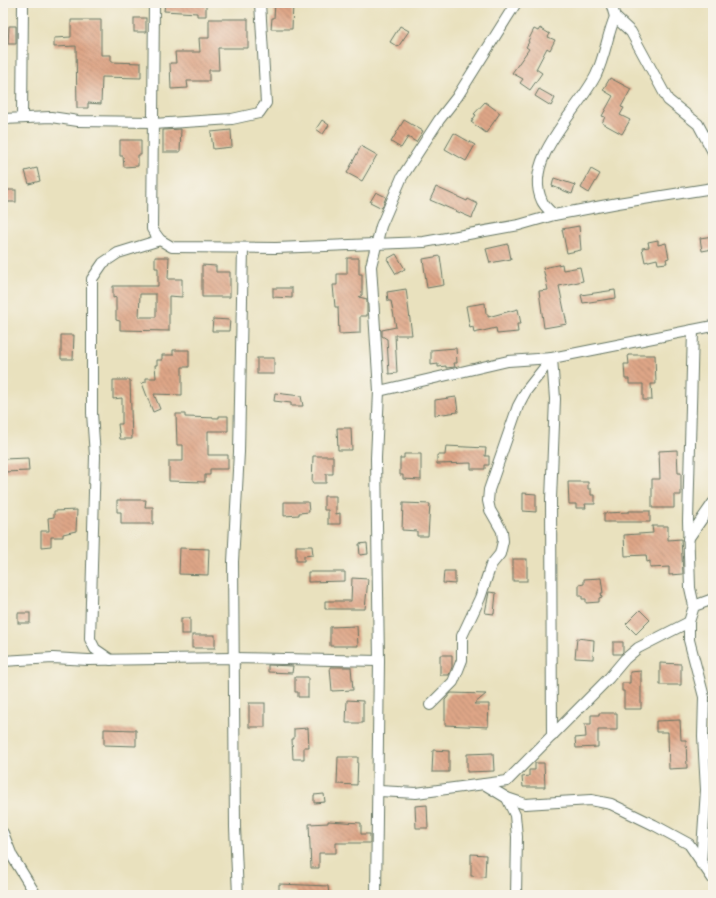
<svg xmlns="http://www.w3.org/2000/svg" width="716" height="898" viewBox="0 0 716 898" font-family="'Gochi Hand',sans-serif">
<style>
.building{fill:url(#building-back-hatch);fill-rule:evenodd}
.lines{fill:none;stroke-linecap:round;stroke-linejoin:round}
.street-casing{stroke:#667664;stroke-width:12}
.street{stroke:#fff;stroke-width:10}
</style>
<defs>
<pattern id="building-back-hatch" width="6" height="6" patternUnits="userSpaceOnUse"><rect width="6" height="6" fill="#dea687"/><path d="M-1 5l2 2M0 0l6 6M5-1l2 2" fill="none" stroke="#b3886f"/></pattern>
</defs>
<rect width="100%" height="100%" fill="#f7f3e8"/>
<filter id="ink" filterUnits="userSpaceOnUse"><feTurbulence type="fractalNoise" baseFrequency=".025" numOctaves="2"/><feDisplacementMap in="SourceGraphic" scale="8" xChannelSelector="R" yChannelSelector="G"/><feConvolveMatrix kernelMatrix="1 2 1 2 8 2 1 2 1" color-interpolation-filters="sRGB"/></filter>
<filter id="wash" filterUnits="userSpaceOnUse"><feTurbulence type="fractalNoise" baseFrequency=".012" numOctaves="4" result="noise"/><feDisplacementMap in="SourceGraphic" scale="16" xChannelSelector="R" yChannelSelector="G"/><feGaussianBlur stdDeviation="0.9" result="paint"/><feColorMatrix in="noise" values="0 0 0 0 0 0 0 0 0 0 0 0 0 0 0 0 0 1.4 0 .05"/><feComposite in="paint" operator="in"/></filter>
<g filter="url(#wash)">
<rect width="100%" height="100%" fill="#e9e1be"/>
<g id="blocks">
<g class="building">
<polygon points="165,3 206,3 206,16 197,16 197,13 164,11"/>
<polygon points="275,3 293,3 292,29 271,29 272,18 274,18"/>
<rect x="134" y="18" width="12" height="14"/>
<polygon points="209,19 248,19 248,48 218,48 219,70 209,70 209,81 187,81 188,88 171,89 170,63 176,63 175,52 200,52 199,38 209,38"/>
<polygon points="71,20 101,20 101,55 111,55 111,62 141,63 141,78 102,77 101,104 88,103 88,108 77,108 76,46 54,47 54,38 71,37"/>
<polygon points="9,26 16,26 16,44 8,44"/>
<polygon points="400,26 409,31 398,47 390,42"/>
<polygon points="540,28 550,34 548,37 555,40 550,50 547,48 536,69 542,73 530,90 520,83 523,79 512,73 529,49 526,47 529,42 528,41 534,29 538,31"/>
<polygon points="610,78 631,89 621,107 624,108 620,115 630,120 622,134 602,123 605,117 602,116 613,96 603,90"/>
<polygon points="539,89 555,98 551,106 535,96"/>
<polygon points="485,102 500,113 486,133 471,122 476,115 474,114"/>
<polygon points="322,120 329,125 323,134 316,129"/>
<polygon points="404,120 423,131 416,142 408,137 401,148 391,142"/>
<polygon points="181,129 180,152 163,152 163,130"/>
<polygon points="231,130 232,147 213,149 211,132"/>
<polygon points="454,133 475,145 466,161 445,149"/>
<polygon points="120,140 141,140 141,155 138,155 138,166 124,167 123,156 120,156"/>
<polygon points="361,146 377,155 362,181 347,173"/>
<polygon points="37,168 40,181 29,184 25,171"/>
<polygon points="591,169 600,174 589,193 581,188"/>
<polygon points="554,178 575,185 572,194 552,186"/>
<polygon points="436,187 467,201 468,199 478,204 472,218 430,200"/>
<rect x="3" y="190" width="13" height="12"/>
<polygon points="376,192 386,197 382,208 370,202"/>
<polygon points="579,226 581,250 567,253 562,229"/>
<polygon points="713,236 713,249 702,251 700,238"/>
<polygon points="658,240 658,245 666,243 669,258 666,259 667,263 658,264 657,259 645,262 642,248 649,247 648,242"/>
<polygon points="508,244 511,259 490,263 486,249"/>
<polygon points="396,254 405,269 396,274 387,259"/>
<polygon points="440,256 444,285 427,288 423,259"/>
<path d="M155 257H169L168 279H182V297L169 296V331L120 330V321L116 320V297L113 298V286H158V268H155ZM140 294H156V317H139Z"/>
<polygon points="347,258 359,258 359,274 362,274 362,295 359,297 367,299 367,316 360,316 360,333 339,334 338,307 335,307 333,285 337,285 337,274 347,274"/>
<polygon points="562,264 563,270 580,267 583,281 559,286 567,324 544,328 539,291 548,290 543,268"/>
<polygon points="202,265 216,266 216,272 230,272 230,297 202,297"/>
<polygon points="273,288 292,288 292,298 273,297"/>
<polygon points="406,289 412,335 395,335 397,373 389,374 387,339 382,336 382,330 396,327 391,301 388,301 387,292"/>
<polygon points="615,290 616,298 583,303 581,295"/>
<polygon points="485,303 486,314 488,314 488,317 518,309 521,324 517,324 518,332 497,334 496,328 474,333 473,327 470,328 466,306"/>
<polygon points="213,319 230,320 229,331 212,331"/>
<polygon points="61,335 74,335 73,359 61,359"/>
<polygon points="456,348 457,363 454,363 455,367 446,368 446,366 438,367 438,364 431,365 431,350"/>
<polygon points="173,350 189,350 189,367 182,367 182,395 154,394 160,409 153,412 142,383 146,382 146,378 156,378 155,365 157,365 157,360 162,360 162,355 173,355"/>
<polygon points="628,355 655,355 656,384 651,384 652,400 643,400 643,384 629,384 629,379 625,379 624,364 629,364"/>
<rect x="257" y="358" width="17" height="16"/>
<polygon points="113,380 130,380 132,439 120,439 118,424 122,424 122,398 113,399"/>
<polygon points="275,393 301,396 303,406 291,406 291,403 274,401"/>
<polygon points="456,397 458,412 435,415 435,400"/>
<polygon points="176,414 185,414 185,417 219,418 219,416 228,416 228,431 208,431 208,455 228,455 228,469 210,469 210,475 205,475 205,482 169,481 169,461 183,461 183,445 177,445"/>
<polygon points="337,428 351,428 352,450 338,450"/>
<polygon points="446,446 486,448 485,456 489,456 489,465 485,465 485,469 471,469 471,463 437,464 437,455 445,455"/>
<polygon points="677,450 678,473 681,473 681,495 674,495 674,508 652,508 652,479 660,479 659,451"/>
<polygon points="404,454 421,454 421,480 403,479 403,475 400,475 400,458 404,458"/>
<polygon points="313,456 333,456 333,474 326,474 326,483 312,483"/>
<polygon points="28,458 29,471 3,472 3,459"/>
<polygon points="568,482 588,482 588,489 591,489 591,495 595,495 595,504 585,504 586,508 576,508 576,504 569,504"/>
<polygon points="523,493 536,494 536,512 523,511"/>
<polygon points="324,496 336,496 336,514 340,513 340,524 328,524 328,510 324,510"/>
<polygon points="117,500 146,500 145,507 153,507 153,524 121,524 121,512 117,512"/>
<polygon points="284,502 308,502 309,512 299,513 299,515 284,516"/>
<polygon points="403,503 430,504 428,536 417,536 417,531 402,530"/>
<polygon points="77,510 76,531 63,534 63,537 51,537 51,546 41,547 41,531 49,531 48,518 54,517 54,511"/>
<polygon points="629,511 650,511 650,522 604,522 604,513 629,512"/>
<polygon points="652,526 668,526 668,540 681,539 683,574 669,575 669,567 650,568 650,561 647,562 646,555 625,556 624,535 653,533"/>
<polygon points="367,543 368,554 360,555 359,544"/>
<polygon points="296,546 312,546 313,555 304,556 304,561 296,561"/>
<polygon points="180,548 209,549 208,575 179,574"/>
<rect x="513" y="559" width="14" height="22"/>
<polygon points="444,571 455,571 455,584 443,583"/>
<polygon points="308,572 345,572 345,581 308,582"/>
<polygon points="352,578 368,579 365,609 325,609 325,601 351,601"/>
<polygon points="601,578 603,593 601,593 602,597 599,598 599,602 586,603 586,599 582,599 582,596 579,596 579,585 584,584 584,579"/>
<polygon points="489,592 496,593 494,614 485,613"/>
<polygon points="640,610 650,620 636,634 626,624"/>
<rect x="18" y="613" width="12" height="10"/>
<rect x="181" y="618" width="9" height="16"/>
<polygon points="357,626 358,646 330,646 330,627"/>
<rect x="192" y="635" width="23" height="13"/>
<polygon points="577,638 594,640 593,659 575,658"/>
<polygon points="613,642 623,642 623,652 621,654 613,654"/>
<polygon points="440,655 452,655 452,667 449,675 440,675"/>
<polygon points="660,663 681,664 681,685 660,685"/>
<polygon points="268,665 293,666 292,673 268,672"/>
<polygon points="330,667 351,667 353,690 332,691"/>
<polygon points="641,671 641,709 624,709 624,691 622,691 622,683 630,683 630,672"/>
<polygon points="295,677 308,677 308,697 298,697 298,692 295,692"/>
<polygon points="451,693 486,694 474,704 489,704 488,727 445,725 445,700"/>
<polygon points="347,700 363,701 363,723 346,723"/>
<rect x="249" y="703" width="16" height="24"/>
<polygon points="599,713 617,713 617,730 598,730 598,747 576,748 575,738 586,737 585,724 591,724 591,715 599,715"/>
<polygon points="680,720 681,740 686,740 687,768 669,769 668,732 656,732 656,721"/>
<polygon points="308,728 309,747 304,747 304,759 293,759 292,739 294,739 294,729"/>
<polygon points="104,729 136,730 136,746 104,745"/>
<polygon points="433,750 449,751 449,772 432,772"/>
<polygon points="493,753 494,771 467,772 467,754"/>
<polygon points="338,757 358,757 357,785 337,784"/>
<polygon points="535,763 544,763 545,787 523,787 522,777 529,776 529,770 535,770"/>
<polygon points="324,794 325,802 314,803 314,795"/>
<polygon points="427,805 428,828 416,828 415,806"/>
<polygon points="328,821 361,823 361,834 370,834 370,843 336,843 336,853 319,853 319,868 311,868 309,824 328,823"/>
<polygon points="471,854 486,855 485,877 471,876"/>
<polygon points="279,884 328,886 329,895 297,895 297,892 279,891"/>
</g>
</g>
</g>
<g filter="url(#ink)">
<use href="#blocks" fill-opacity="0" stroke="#667664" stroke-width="1"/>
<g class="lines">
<g class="street-casing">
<g id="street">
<polyline points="154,3 152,229 160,240 172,247 276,248 424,242 519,225 554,215 618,203 713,188"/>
<polyline points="611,3 615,17 631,32 668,100 698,124 713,152"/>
<polyline points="22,117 23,3"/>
<polyline points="3,119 51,117 78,121 153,122"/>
<polyline points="153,124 232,119 259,113 266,103 260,3"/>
<path d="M554 215C550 211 544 206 542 201 522 159 579 110 596 75 605 56 607 36 615 17"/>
<polyline points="693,330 688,521 690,588 694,606"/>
<polyline points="379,391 508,361 552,358 555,399 551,499 552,736"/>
<polyline points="688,539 713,503"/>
<polyline points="111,660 95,649 90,639 95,456 92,413 92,279 103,263 118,253 160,240"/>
<polyline points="3,661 53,658 88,660 233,658 379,661"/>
<polyline points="430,705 453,682 458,670 462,660 462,636 480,598 491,565 500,554 503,541 502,531 490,510 488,501 489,490 518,406 526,391 552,358 713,326"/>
<polyline points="484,784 507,798 525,804 591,800 611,804 654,825 689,844 713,879"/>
<polyline points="379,791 416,793 507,781 609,678 625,659 638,648 689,622"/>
<polyline points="507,798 515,815 517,837 516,895"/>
<polyline points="3,833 12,856 36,895"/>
<polyline points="701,864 706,790 703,736 704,697 689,640 689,622 694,606 713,599"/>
<polyline points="238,895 235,827 233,562 239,452 243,248"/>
<polyline points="376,895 379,661 376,458 379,391 371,266 381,226 402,177 439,120 457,97 516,3"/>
</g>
</g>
<use href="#street" class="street"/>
</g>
</g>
<rect width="716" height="898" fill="none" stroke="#f7f3e8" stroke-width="16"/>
</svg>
